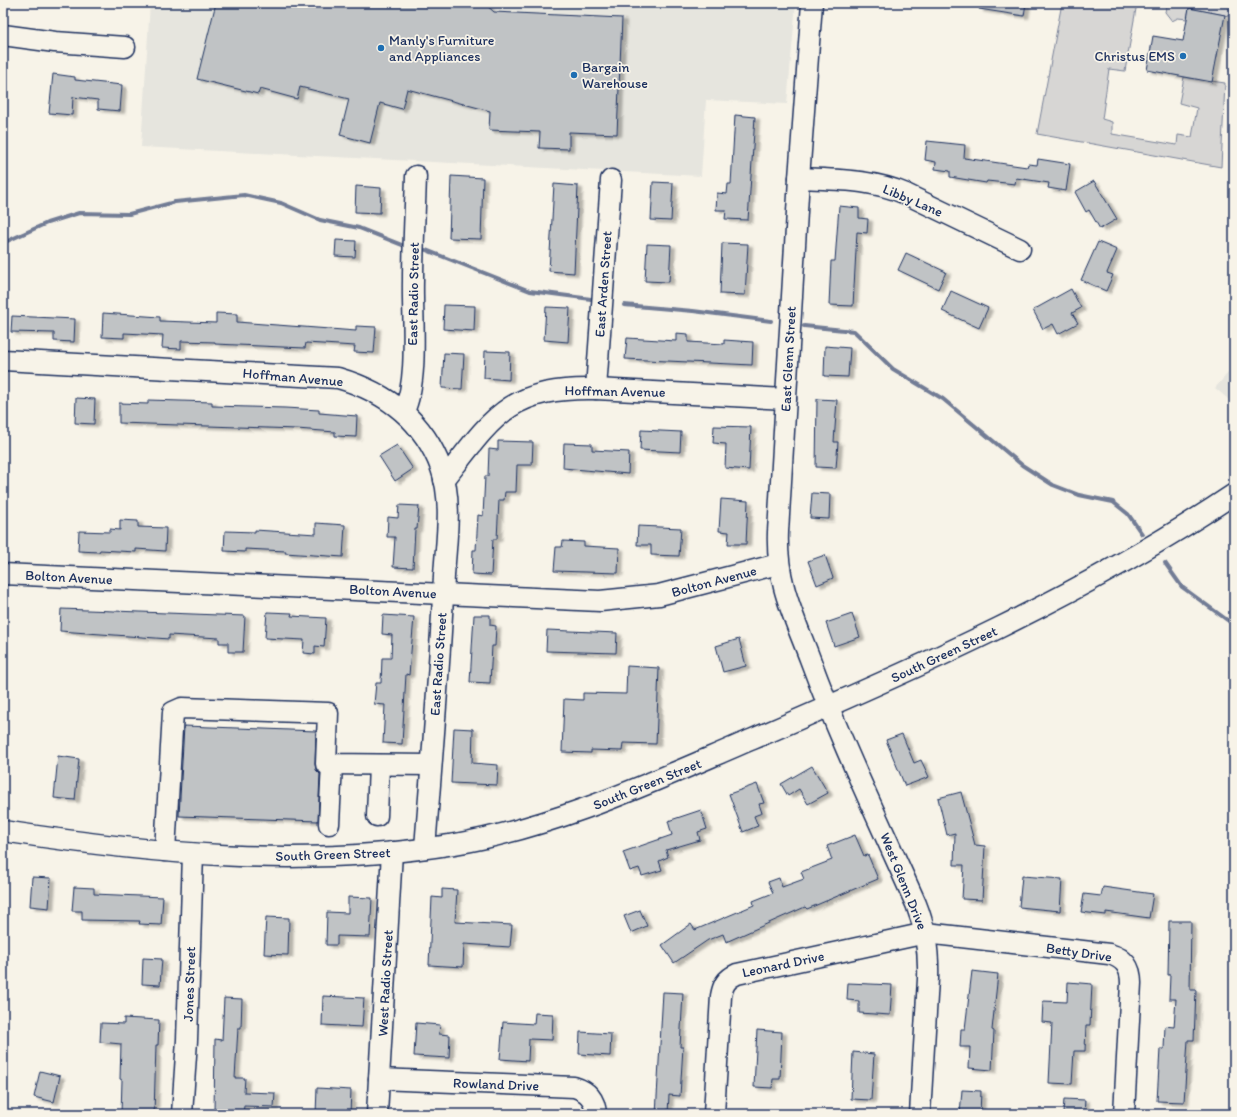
<svg xmlns="http://www.w3.org/2000/svg" width="1237" height="1117" viewBox="0 0 1237 1117" font-family="Itim,sans-serif">
<style>
.built{fill:#e6e5de}
.green{fill:#d7d6d4;stroke:#798299}
.lines{fill:none;stroke-linecap:round;stroke-linejoin:round}
.stream{stroke:#727c95;stroke-width:4}
.building{fill:#c0c3c5;stroke:#1b2f5e;filter:url(#shadow)}
.minor-casing{stroke:#1b2f5e;stroke-width:23}
.minor{stroke:#f7f3e8;stroke-width:20}
.poi-dot{fill:#1f6fb2;stroke:#f7f3e8;stroke-width:1.5}
.labels{text-anchor:middle;stroke-width:3.5;stroke-linejoin:round;paint-order:stroke}
.poi-label{font-size:14px;fill:#1b2f5e;stroke:#f7f3e8;text-anchor:start}
.street-label{font-size:14px;fill:#1b2f5e;stroke:#f7f3e8}
</style>
<defs>
<filter id="shadow"><feDropShadow dx="4.5" dy="2.5" stdDeviation="1" flood-color="#0004"/></filter>
</defs>
<rect width="100%" height="100%" fill="#f7f3e8"/>
<filter id="ink" filterUnits="userSpaceOnUse"><feTurbulence type="fractalNoise" baseFrequency=".025" numOctaves="2"/><feDisplacementMap in="SourceGraphic" scale="8" xChannelSelector="R" yChannelSelector="G"/><feConvolveMatrix kernelMatrix="1 2 1 2 8 2 1 2 1" color-interpolation-filters="sRGB"/></filter>
<g filter="url(#ink)">
<g class="built">
<polygon points="150,3 796,3 787,104 706,100 701,176 141,147"/>
<polygon points="1234,366 1234,404 1215,388"/>
</g>
<g class="green">
<polygon points="1062,3 1137,3 1125,71 1109,69 1102,119 1112,122 1112,134 1177,145 1178,135 1192,137 1197,108 1179,103 1184,77 1225,83 1221,167 1037,134"/>
<polygon points="1167,3 1230,3 1229,16 1189,8 1187,19 1178,18 1172,21 1165,12"/>
</g>
<g class="lines">
<g class="stream">
<polyline points="3,243 47,223 79,213 129,214 175,202 244,195 281,203 320,220 359,228 402,245"/>
<polyline points="426,250 530,291 591,299"/>
<polyline points="624,305 693,311 771,321"/>
<polyline points="804,326 854,331 893,369 943,399 1022,465 1053,485 1079,495 1113,502 1128,514 1142,534"/>
<polyline points="1165,563 1182,587 1234,625"/>
</g>
</g>
<g class="building">
<polygon points="216,3 484,3 494,12 622,18 617,134 569,132 569,149 539,148 540,132 489,130 490,111 407,89 402,109 380,103 370,143 340,135 349,99 300,87 297,99 260,89 258,94 197,79"/>
<polygon points="980,3 1026,3 1024,16 979,9"/>
<polygon points="1189,8 1225,15 1212,82 1147,70 1153,36 1183,41"/>
<polygon points="53,74 75,77 75,80 122,85 120,111 98,109 98,100 73,97 72,115 49,113"/>
<polygon points="735,115 755,117 748,220 725,219 726,210 716,210 717,193 727,194 728,184 731,184"/>
<polygon points="927,141 965,145 964,158 1027,167 1028,164 1037,165 1038,159 1070,164 1066,191 1048,188 1049,183 1016,178 1015,184 987,181 986,183 950,177 950,171 935,169 936,162 925,160"/>
<polygon points="451,176 483,178 481,239 449,238"/>
<polygon points="1094,181 1117,219 1100,229 1089,210 1086,212 1075,192"/>
<polygon points="653,182 673,183 671,221 651,220"/>
<polygon points="554,184 578,186 574,273 549,271"/>
<polygon points="356,186 381,188 380,213 355,212"/>
<polygon points="839,206 859,208 859,218 868,219 867,233 857,232 853,306 829,305 831,261 835,261"/>
<polygon points="336,240 356,241 355,257 335,256"/>
<polygon points="1098,242 1117,250 1107,273 1113,275 1106,291 1081,280"/>
<polygon points="722,243 748,244 745,295 720,294"/>
<polygon points="647,244 671,245 669,282 645,281"/>
<polygon points="906,253 946,272 938,289 898,270"/>
<polygon points="1071,289 1081,308 1072,313 1078,323 1058,334 1053,324 1043,329 1033,310"/>
<polygon points="951,291 988,308 979,328 942,311"/>
<polygon points="444,305 475,306 474,331 443,329"/>
<polygon points="546,307 570,308 568,342 544,340"/>
<polygon points="103,313 160,317 160,321 216,323 216,313 237,314 237,322 356,331 356,326 376,327 374,353 354,352 355,346 306,343 305,348 215,344 215,342 181,341 181,349 162,348 163,335 124,333 124,338 102,337"/>
<polygon points="12,316 75,319 74,342 54,341 54,333 11,332"/>
<polygon points="676,333 688,334 688,342 724,344 724,340 753,342 752,365 625,359 627,338 676,341"/>
<polygon points="825,346 850,348 848,377 824,376"/>
<polygon points="485,351 510,352 509,380 484,378"/>
<polygon points="444,353 464,354 462,389 442,388"/>
<polygon points="76,398 95,399 94,424 75,423"/>
<polygon points="817,399 837,400 834,442 838,442 836,468 816,467"/>
<polygon points="148,400 212,402 212,406 285,408 319,410 319,413 357,416 356,437 335,436 335,432 297,429 119,423 119,403 148,404"/>
<polygon points="714,426 751,427 749,470 725,468 726,444 713,443"/>
<polygon points="641,430 681,432 680,452 640,450"/>
<polygon points="498,441 533,442 532,465 517,465 516,492 505,492 504,500 499,500 497,539 493,539 491,575 472,574 473,550 476,550 478,515 483,516 485,476 488,476 489,449 498,450"/>
<polygon points="564,443 592,444 592,450 629,452 628,474 563,468"/>
<polygon points="397,445 413,469 395,481 379,456"/>
<polygon points="812,493 830,494 829,519 810,518"/>
<polygon points="721,499 748,501 746,544 728,544 729,532 719,531"/>
<polygon points="399,505 419,506 417,529 415,529 413,568 393,567 395,537 387,537 388,517 398,518"/>
<polygon points="120,520 138,521 138,527 166,528 165,551 136,549 136,552 100,550 99,552 78,551 79,531 110,532 110,529 120,530"/>
<polygon points="316,523 345,525 343,557 285,553 286,551 245,549 245,552 224,551 225,531 255,532 255,530 316,534"/>
<polygon points="638,526 681,528 679,556 651,555 651,545 637,545"/>
<polygon points="563,541 584,542 584,546 619,548 618,573 554,571 556,547 562,547"/>
<polygon points="825,555 833,578 817,585 808,561"/>
<polygon points="61,609 245,616 243,652 228,652 228,643 219,643 219,638 169,635 169,639 60,631"/>
<polygon points="267,612 292,613 291,616 326,618 324,647 315,646 315,654 303,653 304,640 265,638"/>
<polygon points="852,614 860,637 834,646 826,623"/>
<polygon points="383,615 414,617 409,675 406,674 402,744 383,743 385,705 374,704 376,683 381,683 382,658 391,658 392,635 382,634"/>
<polygon points="474,615 490,615 490,625 496,626 495,646 492,646 490,683 470,682"/>
<polygon points="547,630 617,633 616,653 546,651"/>
<polygon points="739,639 746,666 723,672 716,646"/>
<polygon points="627,666 659,668 656,744 623,743 622,751 591,750 591,753 562,752 564,699 583,700 583,693 626,694"/>
<polygon points="184,726 316,731 315,764 316,770 320,774 318,821 179,816"/>
<polygon points="454,728 473,729 472,763 498,765 497,785 451,783"/>
<polygon points="902,734 914,763 921,760 929,777 905,786 886,740"/>
<polygon points="58,756 79,759 75,800 54,798"/>
<polygon points="812,766 828,793 808,804 799,789 788,796 781,784"/>
<polygon points="757,784 764,803 759,804 762,813 754,816 758,826 743,832 729,794"/>
<polygon points="961,792 975,845 985,846 982,900 962,899 964,865 954,865 955,833 947,835 938,798"/>
<polygon points="701,810 707,829 698,832 700,840 666,850 668,857 659,861 662,870 642,876 639,868 630,871 623,852 672,835 668,821"/>
<polygon points="855,835 864,856 868,855 878,879 807,909 805,907 726,942 723,934 708,940 674,963 662,945 691,924 695,930 754,905 753,901 773,893 768,882 779,878 782,887 804,879 801,872 832,860 827,846"/>
<polygon points="1022,876 1062,879 1060,911 1019,907"/>
<polygon points="32,877 51,878 49,908 30,906"/>
<polygon points="74,887 94,888 94,894 163,897 161,925 139,924 140,921 82,920 82,911 72,911"/>
<polygon points="1103,887 1153,894 1149,918 1106,912 1106,915 1081,912 1084,894 1101,896"/>
<polygon points="442,889 457,890 455,922 512,925 510,947 464,944 463,967 429,965 432,897 442,898"/>
<polygon points="348,897 372,898 370,937 337,936 337,945 326,945 327,912 348,913"/>
<polygon points="640,910 647,926 631,933 624,916"/>
<polygon points="266,917 289,918 288,955 264,954"/>
<polygon points="1169,921 1191,921 1190,990 1196,990 1194,1040 1188,1040 1184,1102 1157,1101 1160,1049 1164,1049 1165,1026 1174,1027 1176,999 1169,999 1170,975 1168,975"/>
<polygon points="143,958 162,959 160,985 142,984"/>
<polygon points="972,971 998,974 992,1030 994,1031 992,1070 969,1068 970,1047 960,1047 961,1029 965,1029"/>
<polygon points="1068,982 1092,984 1090,1025 1086,1025 1085,1051 1074,1051 1072,1084 1049,1083 1052,1023 1042,1022 1043,1001 1067,1002"/>
<polygon points="848,983 892,985 890,1015 859,1013 859,1001 847,1000"/>
<polygon points="663,992 683,993 680,1047 683,1047 680,1096 669,1095 668,1114 656,1114"/>
<polygon points="323,996 364,998 362,1027 322,1025"/>
<polygon points="224,998 242,999 241,1028 238,1028 235,1078 245,1078 244,1092 275,1093 274,1107 244,1106 243,1114 214,1114 215,1039 222,1040"/>
<polygon points="535,1013 553,1014 552,1040 529,1039 528,1061 500,1059 503,1022 534,1024"/>
<polygon points="124,1018 159,1020 158,1045 156,1045 154,1114 121,1114 122,1080 120,1079 121,1044 100,1042 101,1023 124,1024"/>
<polygon points="416,1023 440,1025 439,1034 450,1035 449,1058 414,1056"/>
<polygon points="757,1030 782,1032 780,1079 773,1079 772,1088 754,1087"/>
<polygon points="580,1032 611,1034 610,1056 579,1054"/>
<polygon points="853,1052 874,1054 871,1100 851,1099"/>
<polygon points="40,1071 60,1076 54,1102 34,1097"/>
<polygon points="317,1088 351,1090 350,1114 316,1114"/>
<polygon points="962,1090 981,1091 980,1114 960,1114"/>
<polygon points="1064,1099 1085,1100 1084,1114 1063,1114"/>
</g>
<g class="lines">
<g class="minor-casing">
<g id="minor">
<path d="M812 3 799 178 778 532C776 582 793 614 810 659 841 743 880 823 916 904 926 929 929 952 928 979L920 1114"/>
<polyline points="3,35 55,42 125,47"/>
<path d="M799 178C835 180 872 179 906 194L1020 249"/>
<path d="M3 360 338 378C386 392 423 419 441 468 453 501 446 541 444 576 440 667 432 758 425 848"/>
<polyline points="596,389 611,180"/>
<path d="M404 411C419 379 412 318 413 281 413 246 415 211 416 176"/>
<path d="M444 480C493 417 509 387 596 389L786 399"/>
<polyline points="3,574 600,601 659,595 778,564"/>
<polyline points="377,816 379,765"/>
<polyline points="329,824 332,764"/>
<path d="M3 831C153 854 305 869 455 844 560 826 656 780 753 739 918 668 1084 595 1234 494"/>
<polyline points="165,851 173,712 182,708 328,713 326,764 431,765"/>
<path d="M379 1079 574 1087C588 1091 595 1099 596 1114"/>
<polyline points="182,1114 187,1040 193,854"/>
<polyline points="377,1114 392,852"/>
<path d="M714 1114 721 996C723 985 726 979 737 974L926 933 1109 954C1124 958 1131 967 1131 983L1124 1114"/>
</g>
</g>
<use href="#minor" class="minor"/>
</g>
</g>
<g class="poi-dot">
<circle cx="381" cy="48" r="4"/>
<circle cx="1183" cy="56" r="4"/>
<circle cx="574" cy="75" r="4"/>
</g>
<g class="labels">
<g class="poi-label">
<text x="389" y="45">Manly's Furniture<tspan x="389" dy="16">and Appliances</tspan></text>
<text x="1175" y="61" text-anchor="end">Christus EMS</text>
<text x="582" y="72">Bargain<tspan x="582" dy="16">Warehouse</tspan></text>
</g>
<g class="street-label">
<text transform="translate(913 200) rotate(23)" y="5">Libby Lane</text>
<text transform="translate(603 284) rotate(-86)" y="5">East Arden Street</text>
<text transform="translate(413 294) rotate(-89)" y="5">East Radio Street</text>
<text transform="translate(788 359) rotate(-87)" y="5">East Glenn Street</text>
<text transform="translate(293 377) rotate(5)" y="5">Hoffman Avenue</text>
<text transform="translate(615 391) rotate(1)" y="5">Hoffman Avenue</text>
<text transform="translate(69 577) rotate(3)" y="5">Bolton Avenue</text>
<text transform="translate(714 581) rotate(-15)" y="5">Bolton Avenue</text>
<text transform="translate(393 591) rotate(3)" y="5">Bolton Avenue</text>
<text transform="translate(944 654) rotate(-25)" y="5">South Green Street</text>
<text transform="translate(438 664) rotate(-86)" y="5">East Radio Street</text>
<text transform="translate(647 784) rotate(-22)" y="5">South Green Street</text>
<text transform="translate(333 854) rotate(-2)" y="5">South Green Street</text>
<text transform="translate(904 881) rotate(68)" y="5">West Glenn Drive</text>
<text transform="translate(1079 952) rotate(8)" y="5">Betty Drive</text>
<text transform="translate(783 964) rotate(-12)" y="5">Leonard Drive</text>
<text transform="translate(385 983) rotate(-87)" y="5">West Radio Street</text>
<text transform="translate(189 984) rotate(-88)" y="5">Jones Street</text>
<text transform="translate(496 1084) rotate(2)" y="5">Rowland Drive</text>
</g>
</g>
<rect width="1237" height="1117" fill="none" stroke="#f7f3e8" stroke-width="16"/>
<rect x="8" y="8" width="1221" height="1101" fill="none" stroke="#1b2f5e" stroke-width="1.5" filter="url(#ink)"/>
</svg>
